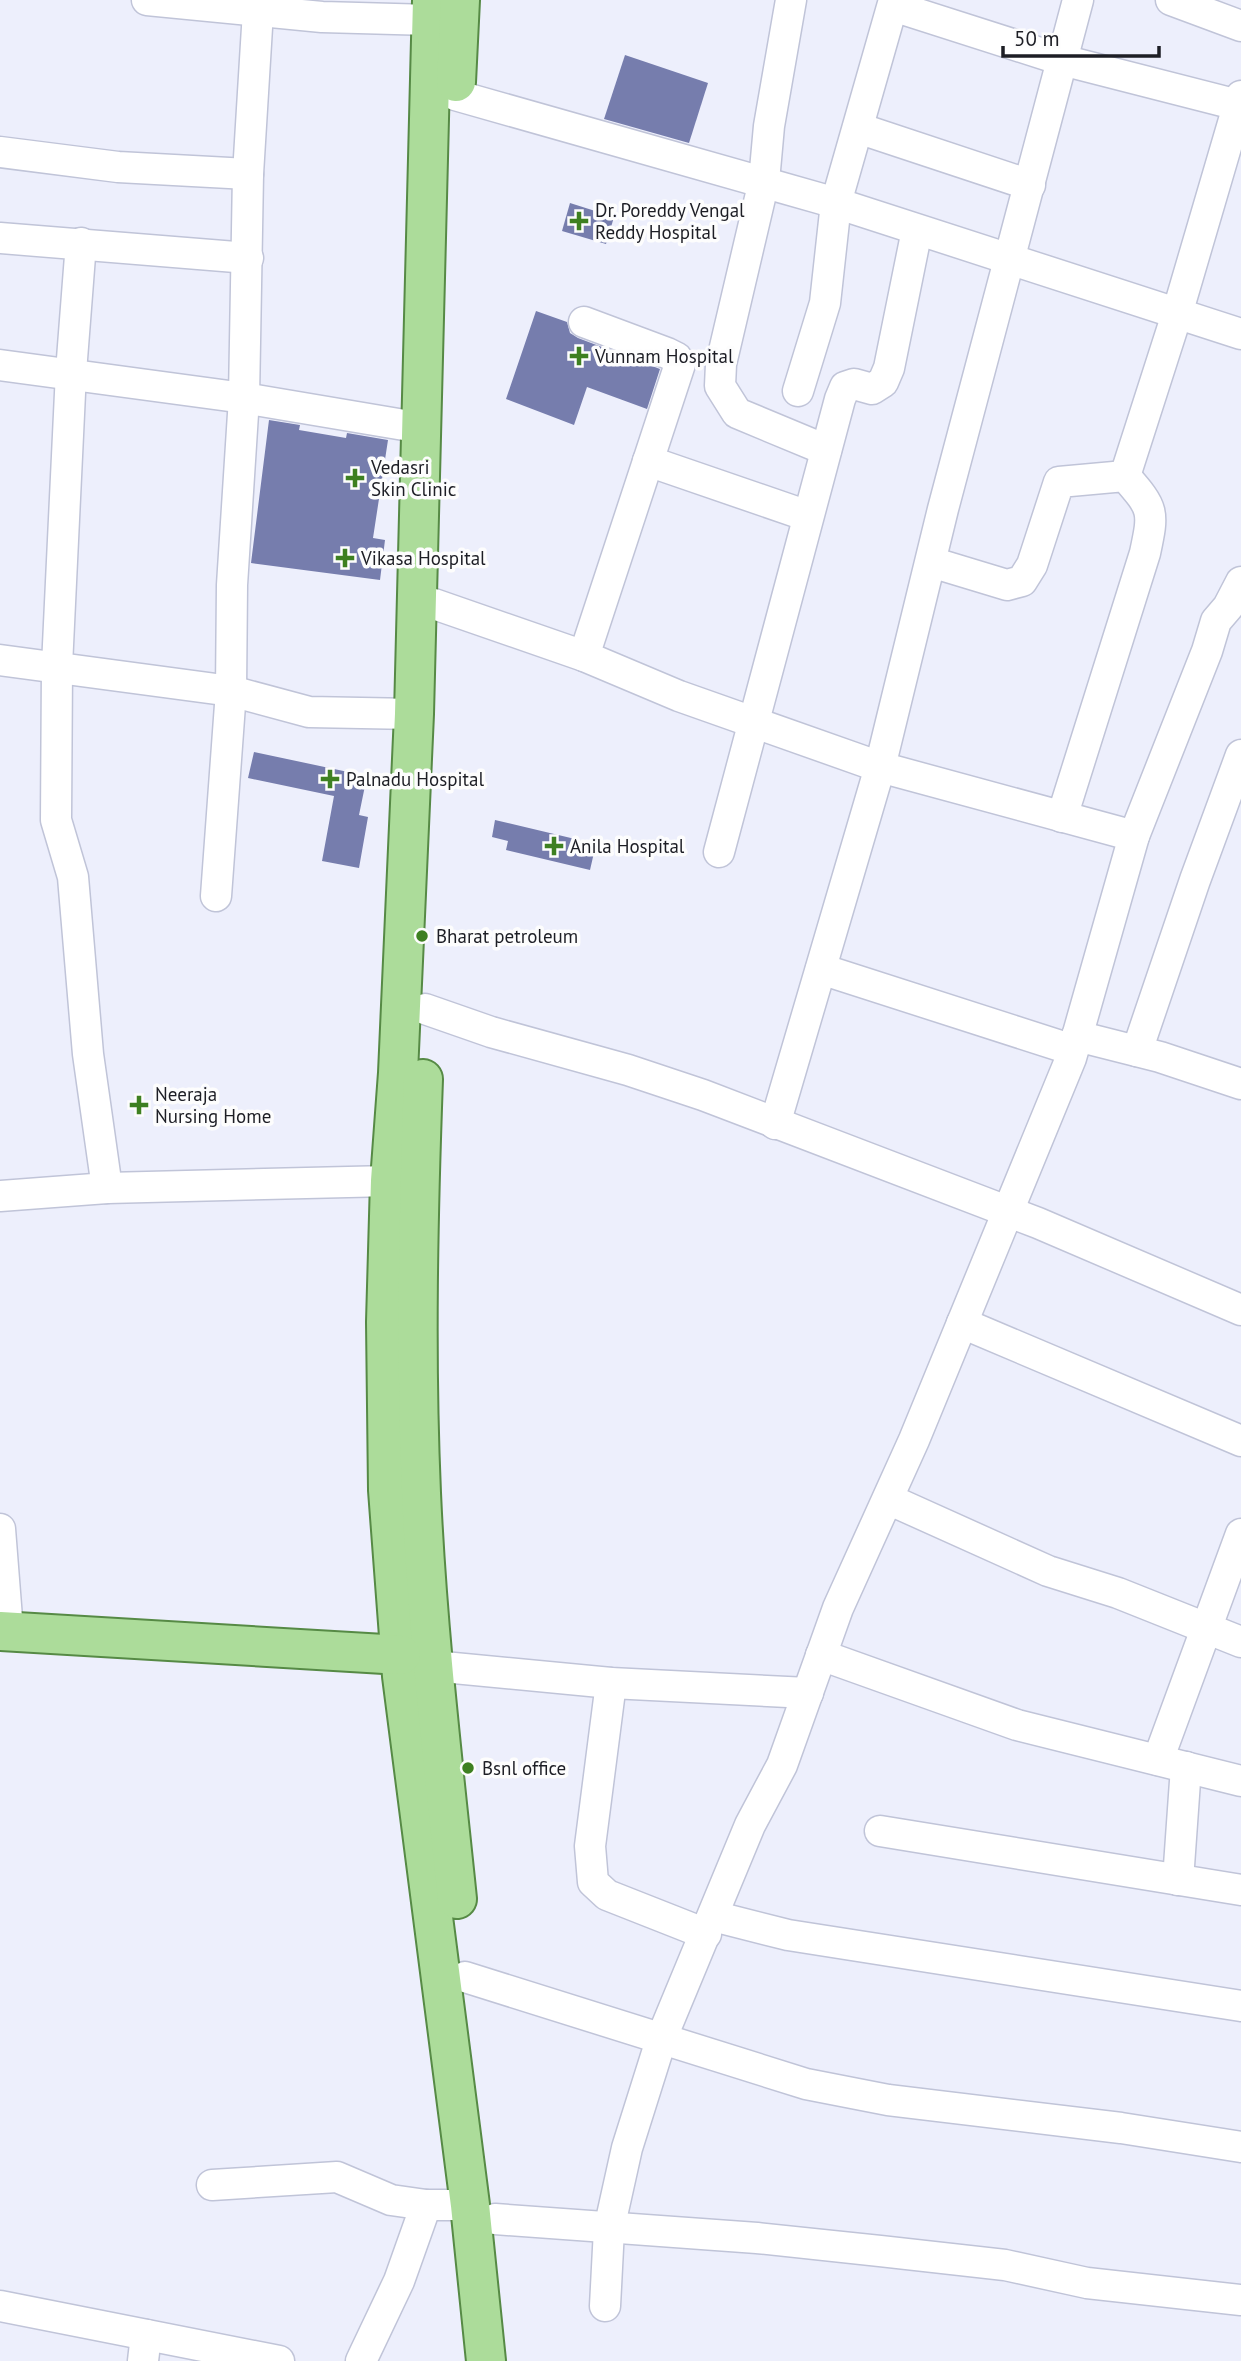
<svg xmlns="http://www.w3.org/2000/svg" width="1241" height="2361" viewBox="0 0 1241 2361" font-family="'PT Sans',sans-serif">
<style>
.building{fill:#767dad}
.lines{fill:none;stroke-linecap:round;stroke-linejoin:round}
.minor-casing{stroke:#c0c4d8;stroke-width:33}
.major-casing{stroke:#568a45;stroke-width:42}
.minor{stroke:#fff;stroke-width:30}
.major{stroke:#acdc9a;stroke-width:38}
.poi-dot{fill:#3e8021;stroke:#fdfdfd;stroke-width:2.5}
.labels{text-anchor:middle;stroke-width:7;stroke-linejoin:round;paint-order:stroke}
.poi-label{font-size:19px;fill:#1d1e25;stroke:#fdfdfd;text-anchor:start}
</style>
<rect width="100%" height="100%" fill="#edeffc"/>
<g class="building">
<polygon points="625,55 708,83 689,143 604,119"/>
<polygon points="570,203 614,217 606,244 562,231"/>
<polygon points="536,311 567,322 570,333 578,338 660,369 647,409 587,387 574,425 506,399"/>
<polygon points="269,420 300,425 299,430 346,438 347,433 388,440 373,538 385,540 380,580 251,563"/>
<polygon points="254,752 367,776 359,815 368,817 359,868 322,861 334,796 248,778"/>
<polygon points="495,820 596,844 590,870 506,850 508,841 492,837"/>
</g>
<g class="lines">
<g class="minor-casing">
<g id="minor">
<polyline points="147,0 322,17 431,20"/>
<polyline points="791,0 769,126 764,181 721,364 720,386 737,413 826,450"/>
<polyline points="1171,0 1241,26"/>
<polyline points="893,6 1062,60 1238,105"/>
<polyline points="455,95 836,203 1241,334"/>
<polyline points="858,128 1030,185"/>
<polyline points="0,152 118,167 248,174"/>
<polyline points="0,238 248,258"/>
<polyline points="81,243 71,372 57,666 56,820 73,877 88,1054 107,1188"/>
<polyline points="0,365 244,398 422,428"/>
<polyline points="798,391 825,303 836,203 894,0"/>
<polyline points="648,461 808,516"/>
<polyline points="1125,476 1177,314 1241,96"/>
<path d="M931 562 1007 585 1022 581 1032 565 1059 482 1125 476C1154 509 1154 511 1145 553L1062 817"/>
<polyline points="434,604 584,656 679,696 880,767 1134,836"/>
<polyline points="584,656 680,364 677,358 667,353 584,322"/>
<polyline points="0,660 231,691 309,712 414,714"/>
<polyline points="719,852 840,399 845,387 854,384 872,389 883,382 889,368 917,230"/>
<polyline points="216,896 231,691 232,585 244,398 248,174 258,11"/>
<polyline points="821,969 1073,1050"/>
<polyline points="425,1009 491,1032 628,1070 703,1095 1038,1223 1241,1310"/>
<polyline points="1077,1036 1160,1057 1241,1084"/>
<polyline points="1137,1051 1195,880 1241,755"/>
<polyline points="775,1124 880,767 943,509 1078,0"/>
<polyline points="0,1196 107,1188 390,1181"/>
<polyline points="962,1323 1241,1441"/>
<polyline points="888,1499 1048,1571 1118,1593 1241,1642"/>
<polyline points="0,1529 8,1631"/>
<polyline points="821,1655 1017,1725 1241,1781"/>
<polyline points="433,1666 611,1683 808,1693"/>
<polyline points="611,1683 590,1846 593,1882 607,1895 706,1934"/>
<polyline points="1158,1760 1241,1534"/>
<polyline points="880,1831 1241,1890"/>
<polyline points="1178,1880 1186,1767"/>
<polyline points="713,1916 788,1935 1241,2006"/>
<polyline points="465,1977 806,2084 888,2100 1121,2128 1241,2147"/>
<polyline points="212,2185 337,2177 391,2200 426,2205"/>
<polyline points="495,2219 757,2238 880,2251 1005,2265 1087,2283 1241,2300"/>
<polyline points="0,2306 279,2361"/>
<polyline points="605,2306 609,2229 627,2148 662,2037 750,1825 782,1765 838,1608 914,1440 1071,1058 1134,836 1207,651 1216,621 1228,607 1241,582"/>
<polyline points="143,2361 146,2335"/>
<polyline points="361,2361 399,2281 426,2205 470,2205"/>
</g>
</g>
<g class="major-casing">
<g id="major">
<polyline points="432,0 414,714 398,1073 390,1181 386,1322 388,1490 402,1676 470,2205 486,2361"/>
<polyline points="456,82 460,0"/>
<path d="M423 1079C418 1217 415 1355 421 1493 427 1629 443 1764 457 1899"/>
<polyline points="0,1631 401,1655"/>
</g>
</g>
<use href="#minor" class="minor"/>
<use href="#major" class="major"/>
</g>
<g class="poi-dot">
<path d="M575.5 210.5h7v7h7v7h-7v7h-7v-7h-7v-7h7z"/>
<path d="M575.5 345.5h7v7h7v7h-7v7h-7v-7h-7v-7h7z"/>
<path d="M351.5 467.5h7v7h7v7h-7v7h-7v-7h-7v-7h7z"/>
<path d="M341.5 547.5h7v7h7v7h-7v7h-7v-7h-7v-7h7z"/>
<path d="M326.5 768.5h7v7h7v7h-7v7h-7v-7h-7v-7h7z"/>
<path d="M550.5 835.5h7v7h7v7h-7v7h-7v-7h-7v-7h7z"/>
<circle cx="422" cy="936" r="7"/>
<path d="M135.5 1094.5h7v7h7v7h-7v7h-7v-7h-7v-7h7z"/>
<circle cx="468" cy="1768" r="7"/>
</g>
<g class="labels">
<g class="poi-label">
<text x="595" y="217">Dr. Poreddy Vengal<tspan x="595" dy="22">Reddy Hospital</tspan></text>
<text x="595" y="363">Vunnam Hospital</text>
<text x="371" y="474">Vedasri<tspan x="371" dy="22">Skin Clinic</tspan></text>
<text x="361" y="565">Vikasa Hospital</text>
<text x="346" y="786">Palnadu Hospital</text>
<text x="570" y="853">Anila Hospital</text>
<text x="436" y="943">Bharat petroleum</text>
<text x="155" y="1101">Neeraja<tspan x="155" dy="22">Nursing Home</tspan></text>
<text x="482" y="1775">Bsnl office</text>
</g>
</g>
<path d="M1003 46v10h156v-10" fill="none" stroke="#1d1e25" stroke-width="3.5"/>
<text x="1014" y="46" font-size="21" fill="#1d1e25" stroke="#fdfdfd" stroke-width="5" paint-order="stroke">50 m</text>
</svg>
